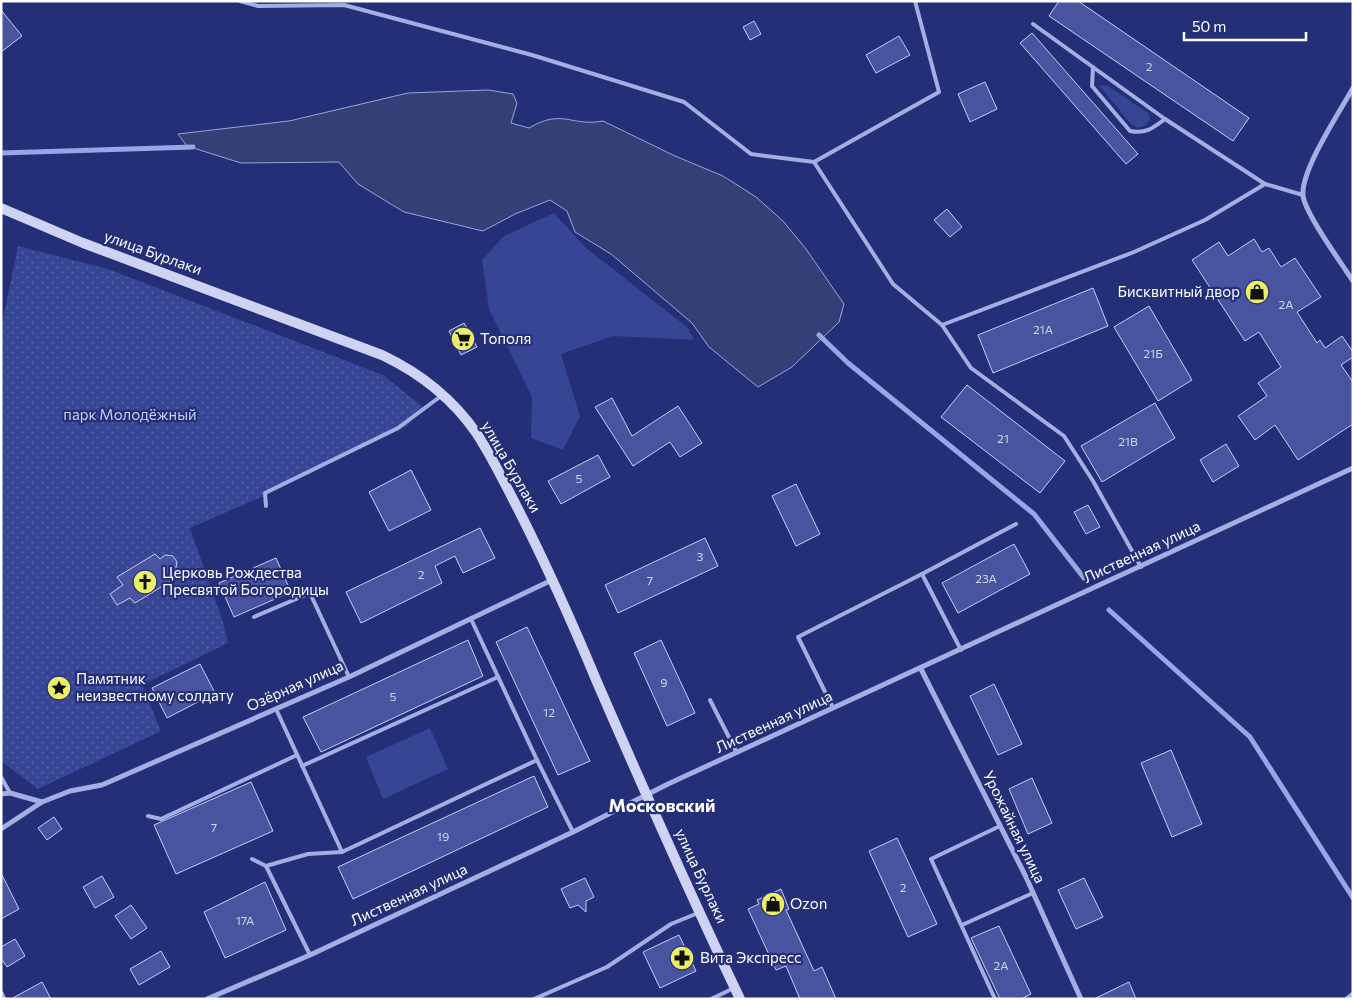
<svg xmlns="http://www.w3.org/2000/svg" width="1354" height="1000" viewBox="0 0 1354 1000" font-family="Commissioner,sans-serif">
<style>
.green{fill:#374595}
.park{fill:url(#park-dots)}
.water{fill:#363f75;stroke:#99a5e4}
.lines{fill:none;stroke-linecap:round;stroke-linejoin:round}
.stream{stroke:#99a5e4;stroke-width:5}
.building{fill:#48549f;stroke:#c7cef3}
.lane{stroke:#a5aee3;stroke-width:4}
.street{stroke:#a5aee3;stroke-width:5}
.secondary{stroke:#ced2f3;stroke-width:10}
.labels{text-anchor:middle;stroke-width:4.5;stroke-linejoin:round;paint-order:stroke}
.number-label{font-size:12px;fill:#d1d4e7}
.street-label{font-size:15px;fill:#fff;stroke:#242f77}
.poi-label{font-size:15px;fill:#fff;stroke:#242f77;text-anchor:start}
.park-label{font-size:15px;fill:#c7cef3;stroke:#242f77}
.quarter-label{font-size:18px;font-weight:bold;fill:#fff;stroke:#242f77}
</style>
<defs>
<pattern id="park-dots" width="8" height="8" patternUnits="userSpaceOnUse" patternTransform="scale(1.25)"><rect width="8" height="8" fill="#374595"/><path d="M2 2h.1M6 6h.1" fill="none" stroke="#5561a5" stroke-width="1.8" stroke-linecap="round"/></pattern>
</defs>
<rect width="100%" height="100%" fill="#242f77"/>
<g class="green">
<polygon points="1099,85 1108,86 1148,113 1150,119 1146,125 1138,128 1131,124"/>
<polygon points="554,213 586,248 688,328 694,340 613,336 561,354 580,416 563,450 531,438 532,397 489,309 482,260 504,236"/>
<polygon points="430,728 448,769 383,799 366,757"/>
</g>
<polygon class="park" points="18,246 108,269 383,375 423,407 407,426 266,495 190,528 223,622 228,643 142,685 161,731 38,789 1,761 1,329"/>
<path class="water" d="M488 90 513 94 517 103 511 123 529 128C563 108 571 127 603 121L675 156 723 176 756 197 783 221 806 249 844 304 839 322 792 367 758 387 709 347 692 323 611 254 575 232 567 211 550 200 515 214 483 231 404 212 358 184 339 162 241 163 187 146 178 134 289 121 408 93Z"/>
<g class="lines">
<g class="stream">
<polyline points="1,153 193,147"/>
<polyline points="819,335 848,363 1034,514 1084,578"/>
<polyline points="1109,610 1250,737 1353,898"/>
</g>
</g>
<g class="building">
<polygon points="1059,1 1078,1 1249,118 1233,141 1049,16"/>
<polygon points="1,10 22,36 1,52"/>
<polygon points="754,21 761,34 750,40 743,27"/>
<polygon points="1032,33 1138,154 1126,164 1020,43"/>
<polygon points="899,36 910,55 876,73 866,55"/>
<polygon points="985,82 997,109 970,122 958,94"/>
<polygon points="947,209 962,227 950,237 934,220"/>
<polygon points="1254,239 1262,252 1269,248 1281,267 1295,258 1321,297 1297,312 1317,343 1320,340 1325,348 1342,336 1353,352 1353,357 1341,365 1353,382 1353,424 1298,460 1275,425 1255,440 1238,416 1267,396 1258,383 1281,367 1259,332 1245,341 1192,260 1219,242 1228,256"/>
<polygon points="1093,288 1108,326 993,373 978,335"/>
<polygon points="1149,306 1192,380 1158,401 1114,327"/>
<polygon points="464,323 477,347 461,355 449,331"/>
<polygon points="967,385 1065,461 1040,493 941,417"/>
<polygon points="612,398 632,436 678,406 702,443 680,457 670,442 633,466 595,407"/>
<polygon points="1155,403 1175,438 1102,482 1081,446"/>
<polygon points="1226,444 1239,466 1213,482 1200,460"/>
<polygon points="598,455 610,477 561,504 548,481"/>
<polygon points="411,470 431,510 389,531 369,492"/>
<polygon points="796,484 820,534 796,546 772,496"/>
<polygon points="1088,505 1100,527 1086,534 1074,512"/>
<polygon points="480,528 495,558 463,573 455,556 435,566 442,583 361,623 346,592"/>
<polygon points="705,538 718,566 618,613 605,585"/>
<polygon points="1014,544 1030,574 958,613 942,583"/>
<polygon points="155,554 160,559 165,555 173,556 177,562 174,579 135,603 130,598 117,605 110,594 123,585 117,577"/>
<polygon points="276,558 291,592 234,617 219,583"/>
<polygon points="527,627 590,761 558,775 496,642"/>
<polygon points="468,640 483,676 321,752 303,717"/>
<polygon points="661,640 695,713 667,726 634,653"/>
<polygon points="200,664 215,693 167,718 152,688"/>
<polygon points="994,684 1022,744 998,755 970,696"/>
<polygon points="1171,750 1202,824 1172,837 1141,763"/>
<polygon points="534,776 548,807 353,899 338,867"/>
<polygon points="1032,778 1052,823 1028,834 1009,789"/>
<polygon points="251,782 273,831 176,874 154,825"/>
<polygon points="54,817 62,829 47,840 38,828"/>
<polygon points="897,838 937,924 908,937 869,851"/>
<polygon points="1,873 19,909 1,919"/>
<polygon points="102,876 114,897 95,908 83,887"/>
<polygon points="585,878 594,897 586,901 586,912 578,905 570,908 561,889"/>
<polygon points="1084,878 1103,917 1076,929 1058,890"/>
<polygon points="265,882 286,930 225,958 204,912"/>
<polygon points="781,889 789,909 786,910 814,971 822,967 836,999 800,999 786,966 776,970 748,909 759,904 757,900"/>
<polygon points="131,905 147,928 131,939 115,916"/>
<polygon points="999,926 1031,994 1021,999 1000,999 971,938"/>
<polygon points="679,935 696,971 660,988 643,952"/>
<polygon points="15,939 25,956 7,967 1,958 1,947"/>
<polygon points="161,951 170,967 139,985 130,969"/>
<polygon points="42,982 51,999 11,999"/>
<polygon points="1129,982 1136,999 1094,999"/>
</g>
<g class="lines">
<g class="lane">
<polyline points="240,1 258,6 344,5 532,55 684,102 751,154 814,162"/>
<polyline points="915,1 939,92 814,162 893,284 942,325 1134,252 1205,220 1265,184 1303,195"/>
<polyline points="1033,24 1165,119 1265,184"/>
<path d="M1093 67 1092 86 1130 131C1145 134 1152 129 1165 119"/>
<polyline points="942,325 971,368 1064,436 1093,481 1141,567"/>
<polyline points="266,506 265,493 398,428 441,396"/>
<polyline points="254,617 310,593 349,677"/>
<polyline points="961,650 922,574 1016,524"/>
<polyline points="710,700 737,753"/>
<polyline points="833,708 798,637 922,574"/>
<polyline points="276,709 342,852 537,760 471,619"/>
<polyline points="537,760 573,832"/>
<polyline points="302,766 498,677"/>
<polyline points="1,777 10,793"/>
<polyline points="148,816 161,819 297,755"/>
<polyline points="252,859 266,866 310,955"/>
<polyline points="266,866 308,854 342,852"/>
<polyline points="962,925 1033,893"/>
<polyline points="534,999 607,967 671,924 698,913"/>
<polyline points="711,999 734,988"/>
<polyline points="995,999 931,859 1000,826"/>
</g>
<g class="street">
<path d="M1353 88C1340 111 1301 170 1303 195 1304 212 1342 264 1353 281"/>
<polyline points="921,669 1026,877 1081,999"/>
<polyline points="1,794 10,793 42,802 70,791 102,785 349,677 552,580"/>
<polyline points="1,829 42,802"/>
<polyline points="1,993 4,999"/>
<polyline points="207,999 310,955 573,832 668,784 1353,468"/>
<polyline points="1347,999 1353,994"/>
</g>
<path class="secondary" d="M1 208 83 243 382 355C420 373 453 399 477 434 492 457 504 482 517 507 546 564 572 622 597 682 643 788 690 894 740 999"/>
</g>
<defs>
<g id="shop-disc" transform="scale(1.25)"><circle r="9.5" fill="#ebee68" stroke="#242f77"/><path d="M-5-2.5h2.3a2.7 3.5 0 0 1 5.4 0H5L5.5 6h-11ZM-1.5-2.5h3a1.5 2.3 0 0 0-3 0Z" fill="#111"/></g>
<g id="supermarket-disc" transform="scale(1.25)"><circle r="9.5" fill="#ebee68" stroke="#242f77"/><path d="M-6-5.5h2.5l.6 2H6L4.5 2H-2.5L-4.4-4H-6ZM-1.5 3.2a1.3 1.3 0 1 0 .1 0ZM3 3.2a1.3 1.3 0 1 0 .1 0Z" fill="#111"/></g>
<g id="church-disc" transform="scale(1.25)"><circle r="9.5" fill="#ebee68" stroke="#242f77"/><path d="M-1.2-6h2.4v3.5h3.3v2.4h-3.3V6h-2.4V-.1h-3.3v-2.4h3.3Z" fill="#111"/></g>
<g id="sight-disc" transform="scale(1.25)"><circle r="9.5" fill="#ebee68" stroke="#242f77"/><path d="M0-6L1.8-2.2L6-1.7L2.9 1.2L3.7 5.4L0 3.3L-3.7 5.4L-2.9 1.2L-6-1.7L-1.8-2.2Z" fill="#111"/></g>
<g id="pharmacy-disc" transform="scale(1.25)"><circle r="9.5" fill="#ebee68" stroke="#242f77"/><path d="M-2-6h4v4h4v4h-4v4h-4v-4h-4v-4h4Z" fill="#111"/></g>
</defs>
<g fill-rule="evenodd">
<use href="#shop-disc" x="1257" y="292"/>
<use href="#supermarket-disc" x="463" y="339"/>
<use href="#church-disc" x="145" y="582"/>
<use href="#sight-disc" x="59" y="688"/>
<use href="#shop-disc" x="773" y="904"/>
<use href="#pharmacy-disc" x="682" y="958"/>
</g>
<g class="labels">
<g class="number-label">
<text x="1149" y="71">2</text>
<text x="1286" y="309">2А</text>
<text x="1043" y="334">21А</text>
<text x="1153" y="358">21Б</text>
<text x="1003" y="443">21</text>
<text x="1128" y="446">21В</text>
<text x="579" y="483">5</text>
<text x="700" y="561">3</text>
<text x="421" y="579">2</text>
<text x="986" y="583">23А</text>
<text x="650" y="585">7</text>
<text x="664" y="687">9</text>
<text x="393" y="701">5</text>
<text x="549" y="717">12</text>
<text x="214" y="832">7</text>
<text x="443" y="841">19</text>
<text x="903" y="892">2</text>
<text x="245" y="925">17А</text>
<text x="1001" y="970">2А</text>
</g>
<g class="street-label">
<text transform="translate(153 253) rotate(20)" y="5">улица Бурлаки</text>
<text transform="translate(511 467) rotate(60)" y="5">улица Бурлаки</text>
<text transform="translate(1142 552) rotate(-25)" y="5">Лиственная улица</text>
<text transform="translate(295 686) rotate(-24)" y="5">Озёрная улица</text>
<text transform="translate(774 722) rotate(-25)" y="5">Лиственная улица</text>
<text transform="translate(1014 827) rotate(64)" y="5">Урожайная улица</text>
<text transform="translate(701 876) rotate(65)" y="5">улица Бурлаки</text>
<text transform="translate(409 895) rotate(-25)" y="5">Лиственная улица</text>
</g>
<g class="poi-label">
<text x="1240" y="297" text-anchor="end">Бисквитный двор</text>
<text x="480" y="344">Тополя</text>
<text x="162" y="578">Церковь Рождества<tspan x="162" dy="17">Пресвятой Богородицы</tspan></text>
<text x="76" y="684">Памятник<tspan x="76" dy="17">неизвестному солдату</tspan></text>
<text x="790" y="909">Ozon</text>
<text x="700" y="963">Вита Экспресс</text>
</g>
<g class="park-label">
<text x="130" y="420">парк Молодёжный</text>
</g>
<g class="quarter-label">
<text x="662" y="812">Московский</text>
</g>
</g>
<rect width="1354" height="1000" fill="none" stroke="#ffffff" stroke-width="5"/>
<path d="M1184 32v8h122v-8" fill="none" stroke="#ffffff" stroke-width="2.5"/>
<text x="1192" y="32" font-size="15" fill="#ffffff" stroke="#242f77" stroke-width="4" paint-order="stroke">50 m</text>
</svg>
